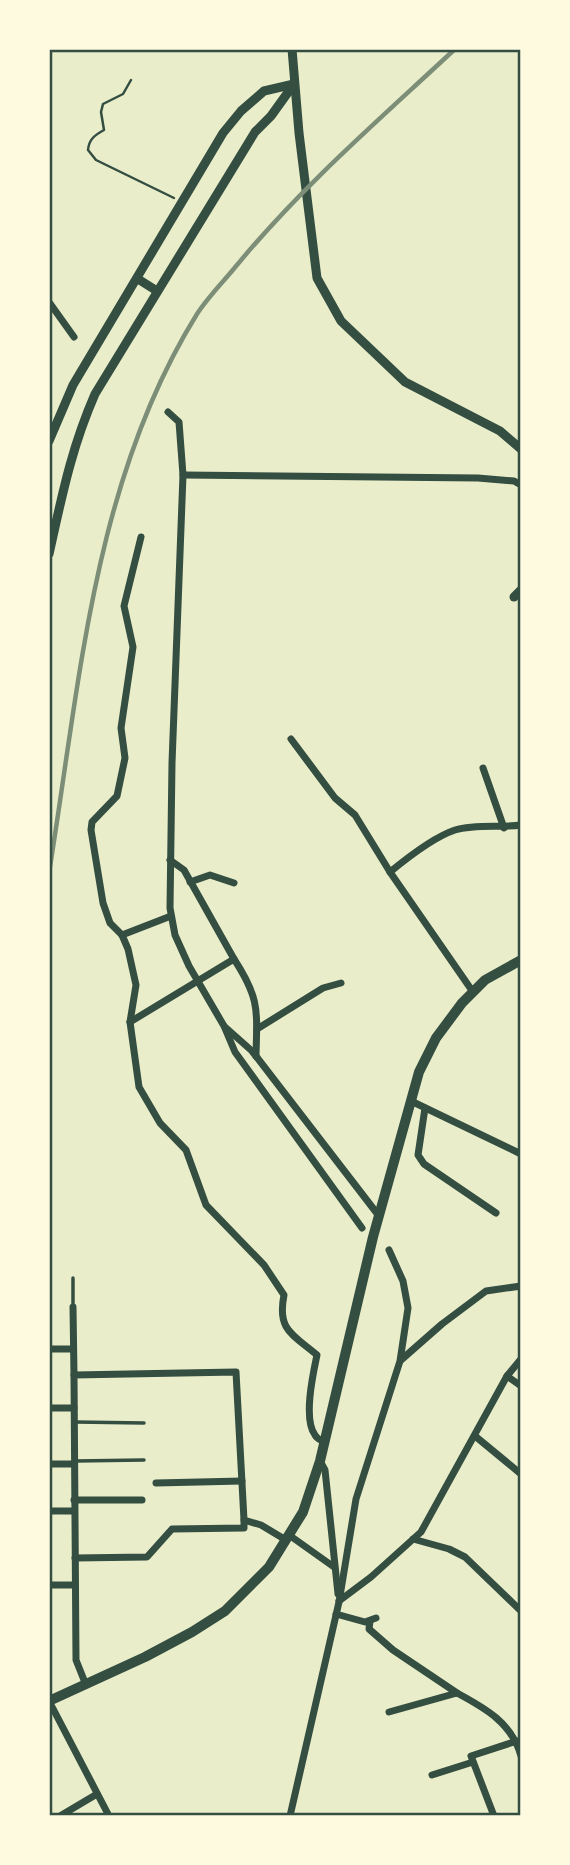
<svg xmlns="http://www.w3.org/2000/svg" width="570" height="1865" viewBox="0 0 570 1865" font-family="'Asap Condensed',sans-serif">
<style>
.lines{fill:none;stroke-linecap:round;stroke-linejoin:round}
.path{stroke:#344e41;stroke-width:2.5}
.service{stroke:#344e41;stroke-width:3.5}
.minor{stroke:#344e41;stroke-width:7}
.tertiary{stroke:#344e41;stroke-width:9}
.trunk{stroke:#344e41;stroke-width:10}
.rail{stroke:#7c8e77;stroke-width:4.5}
.neatline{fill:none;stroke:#344e41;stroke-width:2.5}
</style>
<rect width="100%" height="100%" fill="#e9edc9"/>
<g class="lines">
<path class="path" d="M131 80 123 94 103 104 101 112 104 130C95 135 89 139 88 150L96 160 174 198"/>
<g class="service">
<polyline points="73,1278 73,1305"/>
<polyline points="75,1422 144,1423"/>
<polyline points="75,1461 144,1460"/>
</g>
<g class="minor">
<polyline points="49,302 74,337"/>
<polyline points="168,412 179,422 183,475 172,763 170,908 175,935 189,966 224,1026 235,1052 362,1228"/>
<polyline points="183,475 478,478 514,481 521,485"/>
<polyline points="291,739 335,798 355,815 390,872 473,992"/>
<polyline points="483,768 504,828"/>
<polyline points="170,860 184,870 234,959"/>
<path d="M390 872C407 858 434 837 455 830 476 824 500 828 521 825"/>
<polyline points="190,882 210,875 234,883"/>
<path d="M171 916 122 935 128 949 136 985 130 1022 139 1087 160 1123 186 1150 206 1205 264 1265 284 1295C277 1330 292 1334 317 1355 313 1374 303 1419 315 1435 317 1439 321 1440 324 1442"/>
<polyline points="122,935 110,923 103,903 91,830 92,822 117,796 125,758 121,728 133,647 124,606 141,537"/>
<path d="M130 1022 234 959C260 999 257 1010 256 1056"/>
<polyline points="225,1027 252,1051 379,1216"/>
<polyline points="257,1029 323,988 341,983"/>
<polyline points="411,1101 521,1154"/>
<polyline points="425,1108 418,1155 424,1164 496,1213"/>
<polyline points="73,1307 74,1375"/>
<polyline points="49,1349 73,1349"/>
<polyline points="401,1360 442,1324 486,1291 521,1286"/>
<polyline points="507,1376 521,1386"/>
<polyline points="49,1408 74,1408"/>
<polyline points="475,1436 521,1474"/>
<polyline points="320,1461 325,1470 338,1594"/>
<polyline points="49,1464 73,1464"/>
<polyline points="156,1483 242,1481"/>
<polyline points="74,1500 142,1500"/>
<polyline points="49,1511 74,1511"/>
<polyline points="289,1535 334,1567"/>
<polyline points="413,1539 449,1549 465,1557 521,1611"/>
<polyline points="75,1558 147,1557 172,1529 244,1528 244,1520"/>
<polyline points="49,1585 75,1585"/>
<polyline points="339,1601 371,1577 421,1532 507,1376 521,1359"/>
<polyline points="336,1614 365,1622 376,1618"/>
<polyline points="370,1621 369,1629 393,1650 457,1693"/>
<polyline points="86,1685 76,1660 74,1375 236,1372 244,1520 261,1525 286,1540"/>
<polyline points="49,1701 109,1816"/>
<path d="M389 1712 457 1693C485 1708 512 1723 521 1756"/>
<polyline points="432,1775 473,1762"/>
<polyline points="60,1816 97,1794"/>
<polyline points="290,1816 339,1602 356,1499 400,1361 408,1308 403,1281 389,1250"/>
<polyline points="494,1816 471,1756 517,1741"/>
</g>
<g class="tertiary">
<polyline points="292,49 299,133 317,278 341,321 405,382 500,431 521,449"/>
<polyline points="138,279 157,291"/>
<polyline points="49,441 73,385 223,133 241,111 264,91 294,84"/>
<path d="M49 554C62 496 71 449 95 394L255 132 271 116 294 84"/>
<polyline points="514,597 521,590"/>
</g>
<polyline class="trunk" points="49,1701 145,1657 192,1632 225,1611 269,1567 303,1512 320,1461 373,1237 419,1072 436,1038 462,1003 485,980 521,960"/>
<path class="rail" d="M49 873C80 683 93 481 197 314 208 297 224 281 237 265 303 185 380 119 455 49"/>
</g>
<rect width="570" height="1865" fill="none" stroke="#fefae0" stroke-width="102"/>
<rect x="51" y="51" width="468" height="1763" class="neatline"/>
</svg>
